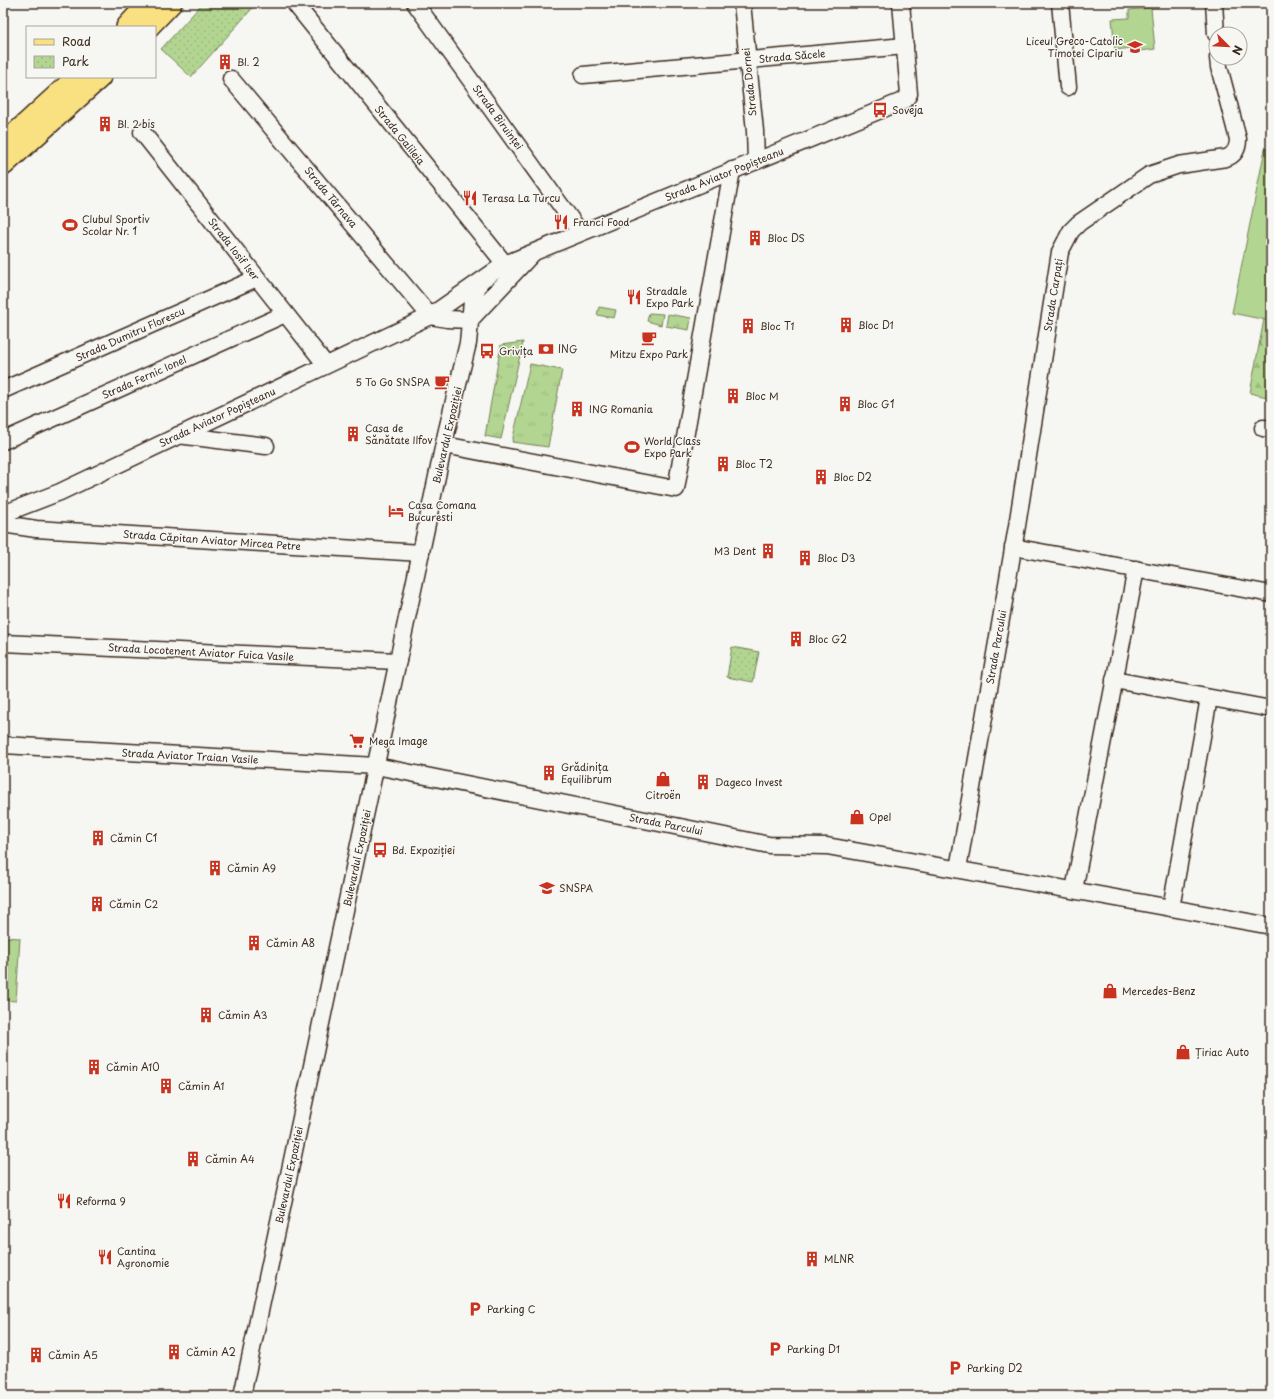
<svg xmlns="http://www.w3.org/2000/svg" width="1274" height="1399" viewBox="0 0 1274 1399" font-family="'Playpen Sans',sans-serif">
<style>
.grass{fill:url(#grass-tufts);stroke:#768058}
.forest{fill:url(#forest-firs);stroke:#768058}
.park{fill:url(#park-dots);stroke:#768058}
.garden{fill:#b2d691;stroke:#768058}
.lines{fill:none;stroke-linecap:round;stroke-linejoin:round}
.minor-casing{stroke:#3b2a1e;stroke-width:19}
.major-casing{stroke:#3b2a1e;stroke-width:24}
.minor{stroke:#f6f6f2;stroke-width:16}
.major{stroke:#f9e181;stroke-width:21}
.labels{text-anchor:middle;stroke-width:3;stroke-linejoin:round;paint-order:stroke}
.poi-label{font-size:10px;fill:#3b2a1e;stroke:#f6f6f2;text-anchor:start}
.street-label{font-size:10px;fill:#3b2a1e;stroke:#f6f6f2}
</style>
<defs>
<pattern id="grass-tufts" width="24" height="20" patternUnits="userSpaceOnUse"><rect width="24" height="20" fill="#b2d691"/><path d="M3 7l-1-3M5 7V3M7 7l1-3M15 17l-1-3M17 17v-4M19 17l1-3" fill="none" stroke="#9ab87d"/></pattern>
<pattern id="forest-firs" width="22" height="20" patternUnits="userSpaceOnUse"><rect width="22" height="20" fill="#b2d691"/><path d="M5 1l3.5 6h-7zM16 11l3.5 6h-7z" fill="#9ab87d"/></pattern>
<pattern id="park-dots" width="8" height="8" patternUnits="userSpaceOnUse"><rect width="8" height="8" fill="#b2d691"/><path d="M2 2h.1M6 6h.1" fill="none" stroke="#9ab87d" stroke-width="1.8" stroke-linecap="round"/></pattern>
</defs>
<rect width="100%" height="100%" fill="#f6f6f2"/>
<filter id="ink" filterUnits="userSpaceOnUse"><feTurbulence type="fractalNoise" baseFrequency=".025" numOctaves="2"/><feDisplacementMap in="SourceGraphic" scale="8" xChannelSelector="R" yChannelSelector="G"/><feConvolveMatrix kernelMatrix="1 2 1 2 8 2 1 2 1" color-interpolation-filters="sRGB"/></filter>
<g filter="url(#ink)">
<g class="grass">
<polygon points="599,307 616,310 614,318 597,315"/>
<polygon points="649,313 663,314 661,325 647,321"/>
<polygon points="668,314 691,318 689,330 666,326"/>
<polygon points="523,342 501,439 485,436 501,345"/>
<polygon points="530,364 562,370 548,447 512,442"/>
</g>
<polygon class="forest" points="1264,319 1271,321 1271,398 1250,393"/>
<g class="park">
<polygon points="203,3 257,3 191,77 161,49"/>
<polygon points="732,647 759,652 753,682 727,677"/>
</g>
<g class="garden">
<polygon points="1151,8 1155,49 1133,52 1132,48 1115,50 1112,19 1129,18 1129,10"/>
<polygon points="1265,149 1271,150 1271,321 1232,313"/>
<polygon points="3,937 20,938 16,1001 3,1000"/>
</g>
<g class="lines">
<g class="minor-casing">
<g id="minor">
<polyline points="415,3 580,232"/>
<polyline points="742,3 755,131 756,161"/>
<polyline points="1060,3 1068,87"/>
<polyline points="1214,3 1216,34"/>
<polyline points="296,5 505,264"/>
<polyline points="583,75 905,46"/>
<polyline points="231,79 430,316"/>
<polyline points="142,132 326,365"/>
<polyline points="430,316 447,319 470,320 533,253"/>
<polyline points="3,390 257,278"/>
<polyline points="1263,428 1271,429"/>
<polyline points="178,435 266,446"/>
<polyline points="3,441 285,314"/>
<polyline points="444,445 676,489 732,170"/>
<polyline points="3,514 60,492 430,316 505,264 905,100 909,94 901,3"/>
<polyline points="3,524 36,529 421,553"/>
<polyline points="1013,547 1271,594"/>
<polyline points="3,643 398,661"/>
<polyline points="1114,680 1271,709"/>
<polyline points="3,745 376,766 769,845 827,846 1271,926"/>
<path d="M958 869 1017 526 1060 252 1071 231 1079 223 1149 175 1179 165 1226 158C1235 155 1238 148 1238 139L1219 67 1218 58"/>
<polyline points="1074,890 1136,569"/>
<polyline points="1171,908 1209,698"/>
<polyline points="242,1396 446,434 468,343 472,301 480,282"/>
</g>
</g>
<g class="major-casing">
<g id="major">
<polyline points="127,27 149,3"/>
<polyline points="148,27 171,3"/>
<polyline points="3,145 77,77"/>
<polyline points="3,165 100,77"/>
</g>
</g>
<use href="#minor" class="minor"/>
<use href="#major" class="major"/>
</g>
</g>
<defs>
<g id="school-bare" transform="scale(1.2)"><path d="M0-5L7-2L0 1L-7-2ZM-4 1L0 2.5L4 1V4Q0 6-4 4Z" fill="#c8321e" stroke="#f6f6f2" stroke-width="2.5" paint-order="stroke"/></g>
<g id="building-bare" transform="scale(1.2)"><path d="M-4-6H4V6H1V3H-1V6H-4ZM-2.5-4.3h1.7v1.8h-1.7ZM.8-4.3h1.7v1.8H.8ZM-2.5-1h1.7V.8h-1.7ZM.8-1h1.7V.8H.8Z" fill="#c8321e" stroke="#f6f6f2" stroke-width="2.5" paint-order="stroke"/></g>
<g id="bus-bare" transform="scale(1.2)"><path d="M-5-6H5V4H4V6H2V4H-2V6H-4V4H-5ZM-3.5-4V0h7V-4ZM-3.5 1.2v1.5H-2V1.2ZM2 1.2v1.5H3.5V1.2Z" fill="#c8321e" stroke="#f6f6f2" stroke-width="2.5" paint-order="stroke"/></g>
<g id="restaurant-bare" transform="scale(1.2)"><path d="M-5-6h1v4h1v-4h1v4h1v-4h1v5L-1.5 .5V6h-2V.5L-5-1ZM5-6V6H3V1.5H1.5Q1.5-4 5-6Z" fill="#c8321e" stroke="#f6f6f2" stroke-width="2.5" paint-order="stroke"/></g>
<g id="stadium-bare" transform="scale(1.2)"><path d="M0-5a6.5 5 0 1 0 0 10a6.5 5 0 1 0 0-10ZM-3.5-1.8h7v3.6h-7Z" fill="#c8321e" stroke="#f6f6f2" stroke-width="2.5" paint-order="stroke"/></g>
<g id="cafe-bare" transform="scale(1.2)"><path d="M-5.5-4.5H6V0H3Q3 3.5 0 3.5H-2.5Q-5.5 3.5-5.5 0ZM3-3.2v2h1.7v-2ZM-6 4.5H4V6H-6Z" fill="#c8321e" stroke="#f6f6f2" stroke-width="2.5" paint-order="stroke"/></g>
<g id="bank-bare" transform="scale(1.2)"><path d="M-6-4H6V4H-6ZM0-2.3a2.3 2.3 0 1 0 0 4.6a2.3 2.3 0 1 0 0-4.6Z" fill="#c8321e" stroke="#f6f6f2" stroke-width="2.5" paint-order="stroke"/></g>
<g id="hotel-bare" transform="scale(1.2)"><path d="M-6-4.5h1.5V1H6V5H4.5V3h-9V5H-6ZM-4 0a1.8 1.8 0 1 1 3.6 0ZM.5 0V-2.5h3Q6-2.5 6 0Z" fill="#c8321e" stroke="#f6f6f2" stroke-width="2.5" paint-order="stroke"/></g>
<g id="supermarket-bare" transform="scale(1.2)"><path d="M-6-5.5h2.5l.6 2H6L4.5 2H-2.5L-4.4-4H-6ZM-1.5 3.2a1.3 1.3 0 1 0 .1 0ZM3 3.2a1.3 1.3 0 1 0 .1 0Z" fill="#c8321e" stroke="#f6f6f2" stroke-width="2.5" paint-order="stroke"/></g>
<g id="shop-bare" transform="scale(1.2)"><path d="M-5-2.5h2.3a2.7 3.5 0 0 1 5.4 0H5L5.5 6h-11ZM-1.5-2.5h3a1.5 2.3 0 0 0-3 0Z" fill="#c8321e" stroke="#f6f6f2" stroke-width="2.5" paint-order="stroke"/></g>
<g id="university-bare" transform="scale(1.2)"><path d="M0-5L7-2L0 1L-7-2ZM-4 1L0 2.5L4 1V4Q0 6-4 4Z" fill="#c8321e" stroke="#f6f6f2" stroke-width="2.5" paint-order="stroke"/></g>
<g id="parking-bare" transform="scale(1.2)"><path d="M-3.5-5.5H1a3.5 3.5 0 0 1 0 7H-1V5.5H-3.5ZM-1-3.4V-.6H.8a1.4 1.4 0 0 0 0-2.8Z" fill="#c8321e" stroke="#f6f6f2" stroke-width="2.5" paint-order="stroke"/></g>
</defs>
<g fill-rule="evenodd">
<use href="#school-bare" x="1135" y="47"/>
<use href="#building-bare" x="225" y="62"/>
<use href="#bus-bare" x="880" y="110"/>
<use href="#building-bare" x="105" y="124"/>
<use href="#restaurant-bare" x="470" y="198"/>
<use href="#restaurant-bare" x="561" y="222"/>
<use href="#stadium-bare" x="70" y="225"/>
<use href="#building-bare" x="755" y="238"/>
<use href="#restaurant-bare" x="634" y="297"/>
<use href="#building-bare" x="846" y="325"/>
<use href="#building-bare" x="748" y="326"/>
<use href="#cafe-bare" x="649" y="338"/>
<use href="#bank-bare" x="546" y="349"/>
<use href="#bus-bare" x="487" y="351"/>
<use href="#cafe-bare" x="442" y="382"/>
<use href="#building-bare" x="733" y="396"/>
<use href="#building-bare" x="845" y="404"/>
<use href="#building-bare" x="577" y="409"/>
<use href="#building-bare" x="353" y="434"/>
<use href="#stadium-bare" x="632" y="447"/>
<use href="#building-bare" x="723" y="464"/>
<use href="#building-bare" x="821" y="477"/>
<use href="#hotel-bare" x="396" y="511"/>
<use href="#building-bare" x="768" y="551"/>
<use href="#building-bare" x="805" y="558"/>
<use href="#building-bare" x="796" y="639"/>
<use href="#supermarket-bare" x="357" y="741"/>
<use href="#building-bare" x="549" y="773"/>
<use href="#shop-bare" x="663" y="779"/>
<use href="#building-bare" x="703" y="782"/>
<use href="#shop-bare" x="857" y="817"/>
<use href="#building-bare" x="98" y="838"/>
<use href="#bus-bare" x="380" y="850"/>
<use href="#building-bare" x="215" y="868"/>
<use href="#university-bare" x="547" y="888"/>
<use href="#building-bare" x="97" y="904"/>
<use href="#building-bare" x="254" y="943"/>
<use href="#shop-bare" x="1110" y="991"/>
<use href="#building-bare" x="206" y="1015"/>
<use href="#shop-bare" x="1183" y="1052"/>
<use href="#building-bare" x="94" y="1067"/>
<use href="#building-bare" x="166" y="1086"/>
<use href="#building-bare" x="193" y="1159"/>
<use href="#restaurant-bare" x="64" y="1201"/>
<use href="#restaurant-bare" x="105" y="1257"/>
<use href="#building-bare" x="812" y="1259"/>
<use href="#parking-bare" x="475" y="1309"/>
<use href="#parking-bare" x="775" y="1349"/>
<use href="#building-bare" x="174" y="1352"/>
<use href="#building-bare" x="36" y="1355"/>
<use href="#parking-bare" x="955" y="1368"/>
</g>
<g class="labels">
<g class="poi-label">
<text x="1123" y="45" text-anchor="end">Liceul Greco-Catolic<tspan x="1123" dy="12">Timotei Cipariu</tspan></text>
<text x="237" y="66">Bl. 2</text>
<text x="892" y="114">Soveja</text>
<text x="117" y="128">Bl. 2 bis</text>
<text x="482" y="202">Terasa La Turcu</text>
<text x="82" y="223">Clubul Sportiv<tspan x="82" dy="12">Scolar Nr. 1</tspan></text>
<text x="573" y="226">Franci Food</text>
<text x="767" y="242">Bloc DS</text>
<text x="646" y="295">Stradale<tspan x="646" dy="12">Expo Park</tspan></text>
<text x="858" y="329">Bloc D1</text>
<text x="760" y="330">Bloc T1</text>
<text x="558" y="353">ING</text>
<text x="499" y="355">Grivița</text>
<text x="649" y="358" text-anchor="middle">Mitzu Expo Park</text>
<text x="430" y="386" text-anchor="end">5 To Go SNSPA</text>
<text x="745" y="400">Bloc M</text>
<text x="857" y="408">Bloc G1</text>
<text x="589" y="413">ING Romania</text>
<text x="365" y="432">Casa de<tspan x="365" dy="12">Sănătate Ilfov</tspan></text>
<text x="644" y="445">World Class<tspan x="644" dy="12">Expo Park</tspan></text>
<text x="735" y="468">Bloc T2</text>
<text x="833" y="481">Bloc D2</text>
<text x="408" y="509">Casa Comana<tspan x="408" dy="12">Bucuresti</tspan></text>
<text x="756" y="555" text-anchor="end">M3 Dent</text>
<text x="817" y="562">Bloc D3</text>
<text x="808" y="643">Bloc G2</text>
<text x="369" y="745">Mega Image</text>
<text x="561" y="771">Grădinița<tspan x="561" dy="12">Equilibrum</tspan></text>
<text x="715" y="786">Dageco Invest</text>
<text x="663" y="799" text-anchor="middle">Citroën</text>
<text x="869" y="821">Opel</text>
<text x="110" y="842">Cămin C1</text>
<text x="392" y="854">Bd. Expoziției</text>
<text x="227" y="872">Cămin A9</text>
<text x="559" y="892">SNSPA</text>
<text x="109" y="908">Cămin C2</text>
<text x="266" y="947">Cămin A8</text>
<text x="1122" y="995">Mercedes-Benz</text>
<text x="218" y="1019">Cămin A3</text>
<text x="1195" y="1056">Țiriac Auto</text>
<text x="106" y="1071">Cămin A10</text>
<text x="178" y="1090">Cămin A1</text>
<text x="205" y="1163">Cămin A4</text>
<text x="76" y="1205">Reforma 9</text>
<text x="117" y="1255">Cantina<tspan x="117" dy="12">Agronomie</tspan></text>
<text x="824" y="1263">MLNR</text>
<text x="487" y="1313">Parking C</text>
<text x="787" y="1353">Parking D1</text>
<text x="186" y="1356">Cămin A2</text>
<text x="48" y="1359">Cămin A5</text>
<text x="967" y="1372">Parking D2</text>
</g>
<g class="street-label">
<text transform="translate(792 56) rotate(-5)" y="4">Strada Săcele</text>
<text transform="translate(749 82) rotate(-96)" y="4">Strada Dornei</text>
<text transform="translate(498 117) rotate(54)" y="4">Strada Biruinței</text>
<text transform="translate(400 135) rotate(51)" y="4">Strada Galileia</text>
<text transform="translate(724 174) rotate(-22)" y="4">Strada Aviator Popișteanu</text>
<text transform="translate(331 197) rotate(50)" y="4">Strada Târnava</text>
<text transform="translate(234 249) rotate(52)" y="4">Strada Iosif Iser</text>
<text transform="translate(1053 295) rotate(-81)" y="4">Strada Carpați</text>
<text transform="translate(130 334) rotate(-24)" y="4">Strada Dumitru Florescu</text>
<text transform="translate(144 377) rotate(-24)" y="4">Strada Fernic Ionel</text>
<text transform="translate(217 417) rotate(-25)" y="4">Strada Aviator Popișteanu</text>
<text transform="translate(447 435) rotate(-77)" y="4">Bulevardul Expoziției</text>
<text transform="translate(212 540) rotate(4)" y="4">Strada Căpitan Aviator Mircea Petre</text>
<text transform="translate(996 647) rotate(-80)" y="4">Strada Parcului</text>
<text transform="translate(201 652) rotate(3)" y="4">Strada Locotenent Aviator Fuica Vasile</text>
<text transform="translate(190 756) rotate(3)" y="4">Strada Aviator Traian Vasile</text>
<text transform="translate(666 824) rotate(11)" y="4">Strada Parcului</text>
<text transform="translate(357 858) rotate(-78)" y="4">Bulevardul Expoziției</text>
<text transform="translate(289 1175) rotate(-78)" y="4">Bulevardul Expoziției</text>
</g>
</g>
<rect width="1274" height="1399" fill="none" stroke="#f6f6f2" stroke-width="16"/>
<rect x="8" y="8" width="1258" height="1383" fill="none" stroke="#3b2a1e" stroke-width="1.5" filter="url(#ink)"/>
<rect x="26" y="26" width="130" height="52" fill="#f6f6f2" stroke="#aba49d"/>
<rect x="34" y="39" width="20" height="6" fill="#f9e181" stroke="#aba49d"/>
<text x="62" y="46" font-size="12" fill="#3b2a1e">Road</text>
<rect x="34" y="56" width="20" height="12" fill="url(#park-dots)" stroke="#aba49d"/>
<text x="62" y="66" font-size="12" fill="#3b2a1e">Park</text>
<g transform="translate(1228 46) rotate(114)"><circle r="19" fill="#f6f6f2" stroke="#aba49d"/>
<path d="M0-3L7 15L0 10L-7 15Z" fill="#c8321e"/>
<text y="-6" font-size="11" font-weight="bold" text-anchor="middle" fill="#3b2a1e">N</text>
</g>
</svg>
